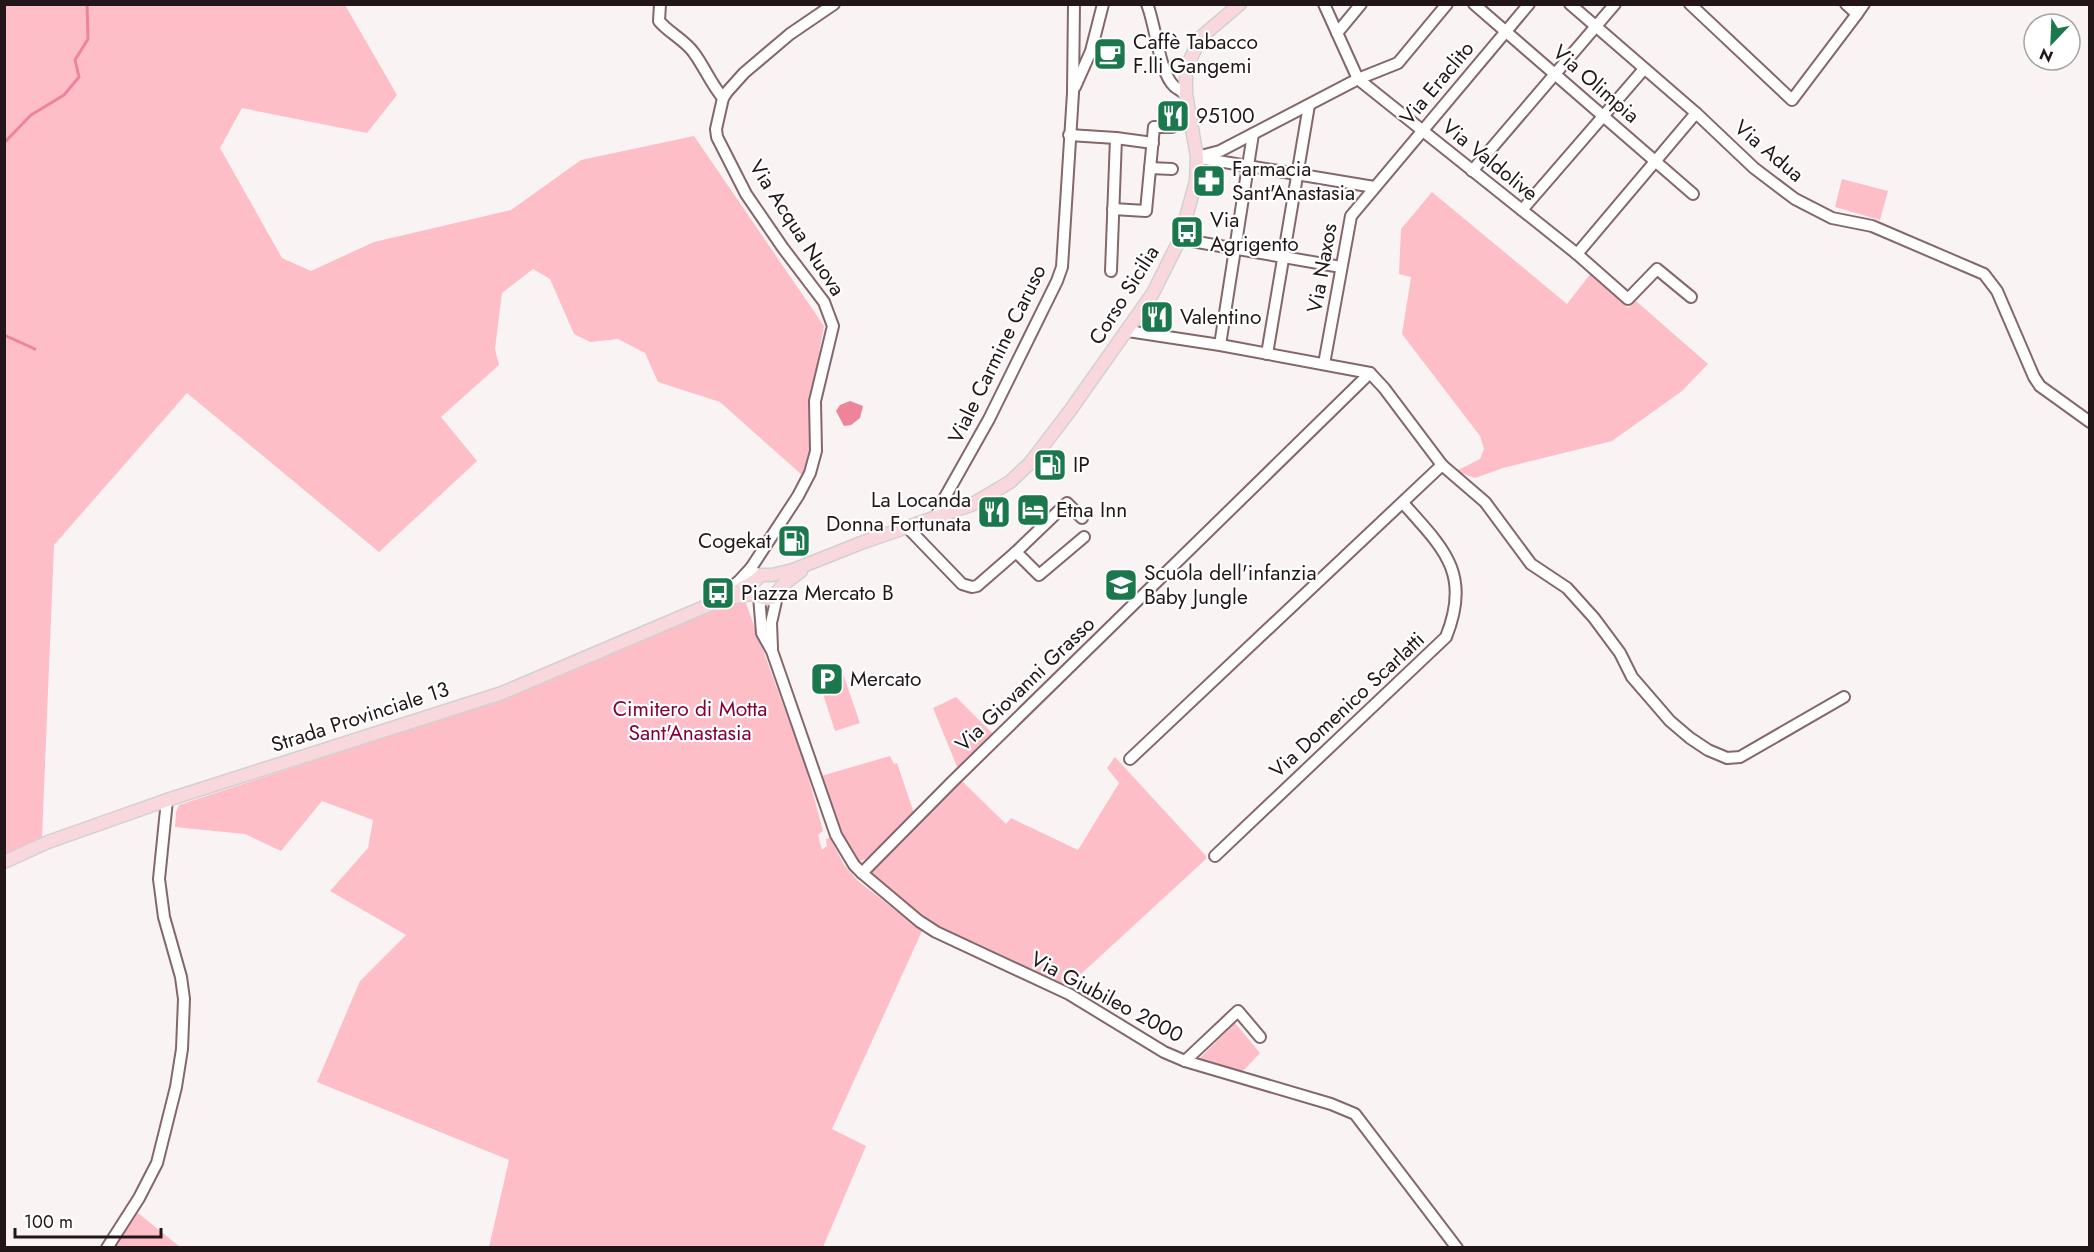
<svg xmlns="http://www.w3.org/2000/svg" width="2094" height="1252" viewBox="0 0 2094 1252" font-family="Jost,sans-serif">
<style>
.green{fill:#fdbec8}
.water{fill:#ed8499}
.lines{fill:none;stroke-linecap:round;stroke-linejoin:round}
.stream{stroke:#ed8499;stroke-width:3}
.minor-casing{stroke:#84676b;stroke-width:14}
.major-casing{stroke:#d3d0d1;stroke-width:15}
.minor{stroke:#fff;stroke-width:10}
.major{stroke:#f8d7dd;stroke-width:12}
.labels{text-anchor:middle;stroke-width:4.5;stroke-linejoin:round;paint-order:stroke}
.poi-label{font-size:21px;fill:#221618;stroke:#fff;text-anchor:start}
.street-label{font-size:21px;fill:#221618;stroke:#fff}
.park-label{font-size:21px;fill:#850036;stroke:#fff}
</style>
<rect width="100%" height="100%" fill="#faf3f4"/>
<g class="green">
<polygon points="5,5 345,5 397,95 367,133 242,108 220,148 282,258 311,271 374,242 511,210 581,160 694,136 824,326 810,403 810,452 802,475 720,402 658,382 645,353 618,339 590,342 574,334 550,279 533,269 502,293 495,349 499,365 441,417 477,461 379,552 187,393 54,545 42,838 5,855"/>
<polygon points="1842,179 1888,191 1880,220 1835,207"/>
<polygon points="1432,192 1567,304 1591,273 1628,308 1636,301 1708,364 1682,391 1612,441 1503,468 1475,478 1456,471 1480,459 1484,449 1480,436 1402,334 1411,277 1399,274 1401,229"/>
<polygon points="744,598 806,768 823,831 818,835 822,850 827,846 826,839 830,838 844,865 858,881 922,931 832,1129 866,1146 823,1247 489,1247 509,1160 317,1082 360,981 406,935 330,891 368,848 373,820 322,801 281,851 245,834 175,827 176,812 179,805 498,700"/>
<polygon points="843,674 860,723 835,731 819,682"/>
<polygon points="956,697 993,734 958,769 933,708"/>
<polygon points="890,756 894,764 897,763 914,813 868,858 858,862 841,834 821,776"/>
<polygon points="1115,757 1206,856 1206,859 1068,986 974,942 947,933 927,922 872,875 874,865 955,784 962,781 1006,824 1011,818 1078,850 1119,783 1107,768"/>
<polygon points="1235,1023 1260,1053 1243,1071 1199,1059"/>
<polygon points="138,1213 180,1247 114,1247"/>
</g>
<polygon class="water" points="850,401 863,406 860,418 851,425 844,426 836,411 840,405"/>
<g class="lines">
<g class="stream">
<polyline points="4,143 31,115 64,95 79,77 75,60 88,39 87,4"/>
<polyline points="4,335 35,349"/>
</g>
<g class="minor-casing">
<g id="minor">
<path d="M660 4 659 21C669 33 685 40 694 53 705 68 711 84 723 98"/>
<path d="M1147 4C1156 26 1159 72 1174 86 1177 89 1182 91 1186 94"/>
<polyline points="1324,4 1358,79 1577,254 1628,299 1657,269 1691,297"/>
<polyline points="1474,4 1693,194"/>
<polyline points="1570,4 1696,113 1754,168 1795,199 1832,218 1872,226 1984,274 1997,291 2034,377 2040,386 2090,422"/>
<polyline points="1690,4 1792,100 1857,14"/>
<polyline points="1846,4 1857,14 1864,4"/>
<polyline points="1337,33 1361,4"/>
<polyline points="1075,87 1091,51 1103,4"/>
<polyline points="1069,135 1116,138 1153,143"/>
<polyline points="1197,157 1220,151 1358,79 1398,63 1447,4"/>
<polyline points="1200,158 1374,187"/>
<polyline points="1150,168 1172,169"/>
<polyline points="1472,171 1615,4"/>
<polyline points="1113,209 1146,211 1154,127 1172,127"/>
<polyline points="1522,210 1644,69"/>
<polyline points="1180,239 1341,267"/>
<polyline points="1577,254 1696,113"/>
<polyline points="1111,271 1116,138"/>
<polyline points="1128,331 1220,345 1370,373 1384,388 1442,465 1485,502 1531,564 1567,588 1594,618 1620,653 1632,677 1670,721 1690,738 1708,750 1727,758 1740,757 1844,697"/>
<polyline points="1220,345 1253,134"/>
<polyline points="1267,354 1309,105"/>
<polyline points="1324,364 1351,216 1529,4"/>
<polyline points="937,517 940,506 989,419 1057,281 1062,267 1073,93 1074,4"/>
<polyline points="907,527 962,584 972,587 977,586 1016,552 1067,503 1082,518"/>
<polyline points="1016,552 1039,575 1084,537"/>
<polyline points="758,577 751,568 798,496 810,473 816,451 815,401 833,326 824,302 783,248 746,194 717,137 716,129 723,98 727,92 744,73 790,34 834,4"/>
<polyline points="721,595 739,581 751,568"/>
<polyline points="759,596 762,633 772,651 836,835 854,865 862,873 919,921 936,932 1069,994 1164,1052 1185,1061 1331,1104 1355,1114 1457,1248"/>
<polyline points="772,648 771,623 778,592"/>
<polyline points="1130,759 1442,465"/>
<path d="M1215 856 1446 637C1472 573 1443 548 1403 503"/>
<polyline points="862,873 952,782 1370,373"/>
<polyline points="1185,1061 1238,1011 1260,1037"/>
<polyline points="107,1248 139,1198 157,1163 176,1087 182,1049 184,999 181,977 164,917 159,879 167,800"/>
</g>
</g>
<g class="major-casing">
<g id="major">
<polyline points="723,599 755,581 761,575 772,575 793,570 861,543 971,505 1010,482 1030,463 1069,412 1153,293 1180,239 1196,181 1197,157 1186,94 1186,75 1189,62 1201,37 1240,4"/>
<polyline points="4,862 48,842 167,800 502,693 723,599 751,594 763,598 772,598 784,584 801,571"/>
</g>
</g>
<use href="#minor" class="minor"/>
<use href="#major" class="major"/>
</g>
<defs>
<g id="cafe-square" transform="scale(1.725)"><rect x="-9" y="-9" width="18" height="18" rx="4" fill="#1b774c" stroke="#fff"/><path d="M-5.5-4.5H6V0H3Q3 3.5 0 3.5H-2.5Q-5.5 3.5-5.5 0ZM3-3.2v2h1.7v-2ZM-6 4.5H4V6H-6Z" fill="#fff"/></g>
<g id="restaurant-square" transform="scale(1.725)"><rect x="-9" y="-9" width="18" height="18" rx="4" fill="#1b774c" stroke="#fff"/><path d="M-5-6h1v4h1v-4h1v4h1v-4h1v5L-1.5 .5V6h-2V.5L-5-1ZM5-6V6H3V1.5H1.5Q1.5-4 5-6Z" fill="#fff"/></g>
<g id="pharmacy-square" transform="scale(1.725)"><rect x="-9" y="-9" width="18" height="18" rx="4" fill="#1b774c" stroke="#fff"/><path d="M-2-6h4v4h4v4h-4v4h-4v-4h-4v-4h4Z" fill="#fff"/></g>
<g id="bus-square" transform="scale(1.725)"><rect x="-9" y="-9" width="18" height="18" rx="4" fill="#1b774c" stroke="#fff"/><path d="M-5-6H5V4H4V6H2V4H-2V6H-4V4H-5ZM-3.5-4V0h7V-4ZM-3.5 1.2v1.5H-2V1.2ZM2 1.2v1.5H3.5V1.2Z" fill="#fff"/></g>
<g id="fuel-square" transform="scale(1.725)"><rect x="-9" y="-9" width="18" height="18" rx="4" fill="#1b774c" stroke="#fff"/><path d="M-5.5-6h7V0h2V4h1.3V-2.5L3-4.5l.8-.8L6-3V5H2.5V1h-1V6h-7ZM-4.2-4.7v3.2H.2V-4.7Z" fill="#fff"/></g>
<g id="hotel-square" transform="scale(1.725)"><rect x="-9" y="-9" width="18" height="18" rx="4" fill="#1b774c" stroke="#fff"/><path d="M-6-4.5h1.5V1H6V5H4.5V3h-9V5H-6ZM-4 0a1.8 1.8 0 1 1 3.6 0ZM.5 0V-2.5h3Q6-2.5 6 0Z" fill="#fff"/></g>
<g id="school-square" transform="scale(1.725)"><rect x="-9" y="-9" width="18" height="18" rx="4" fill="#1b774c" stroke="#fff"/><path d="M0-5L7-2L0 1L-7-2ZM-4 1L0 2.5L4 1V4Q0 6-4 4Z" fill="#fff"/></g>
<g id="parking-square" transform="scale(1.725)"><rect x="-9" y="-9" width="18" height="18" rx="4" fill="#1b774c" stroke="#fff"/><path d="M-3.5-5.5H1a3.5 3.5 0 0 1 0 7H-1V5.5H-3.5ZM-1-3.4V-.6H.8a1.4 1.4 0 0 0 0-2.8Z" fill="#fff"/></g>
</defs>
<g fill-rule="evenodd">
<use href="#cafe-square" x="1110" y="54"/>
<use href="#restaurant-square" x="1173" y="116"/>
<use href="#pharmacy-square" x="1209" y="181"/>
<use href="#bus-square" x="1187" y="232"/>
<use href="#restaurant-square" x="1157" y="317"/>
<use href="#fuel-square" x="1050" y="465"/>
<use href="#hotel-square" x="1033" y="510"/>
<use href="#restaurant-square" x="994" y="512"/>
<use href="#fuel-square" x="794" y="541"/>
<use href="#school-square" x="1121" y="585"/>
<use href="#bus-square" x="718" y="593"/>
<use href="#parking-square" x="827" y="679"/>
</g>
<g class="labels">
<g class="poi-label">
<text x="1133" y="49">Caffè Tabacco<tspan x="1133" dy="24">F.lli Gangemi</tspan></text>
<text x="1196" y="123">95100</text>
<text x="1232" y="176">Farmacia<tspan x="1232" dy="24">Sant'Anastasia</tspan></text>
<text x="1210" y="227">Via<tspan x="1210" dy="24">Agrigento</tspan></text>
<text x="1180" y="324">Valentino</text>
<text x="1073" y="472">IP</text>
<text x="971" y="507" text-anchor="end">La Locanda<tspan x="971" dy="24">Donna Fortunata</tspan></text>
<text x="1056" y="517">Etna Inn</text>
<text x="771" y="548" text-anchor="end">Cogekat</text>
<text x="1144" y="580">Scuola dell'infanzia<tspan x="1144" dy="24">Baby Jungle</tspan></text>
<text x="741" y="600">Piazza Mercato B</text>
<text x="850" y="686">Mercato</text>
</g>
<g class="street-label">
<text transform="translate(1437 83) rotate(-50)" y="7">Via Eraclito</text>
<text transform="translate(1596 84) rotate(41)" y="7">Via Olimpia</text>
<text transform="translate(1769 151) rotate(40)" y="7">Via Adua</text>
<text transform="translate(1490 160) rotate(39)" y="7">Via Valdolive</text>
<text transform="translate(797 228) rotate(57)" y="7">Via Acqua Nuova</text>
<text transform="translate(1322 268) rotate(-80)" y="7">Via Naxos</text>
<text transform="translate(1124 295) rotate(-58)" y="7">Corso Sicilia</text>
<text transform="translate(997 354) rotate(-64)" y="7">Viale Carmine Caruso</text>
<text transform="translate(1025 684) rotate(-44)" y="7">Via Giovanni Grasso</text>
<text transform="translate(1347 705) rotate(-43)" y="7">Via Domenico Scarlatti</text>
<text transform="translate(360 717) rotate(-18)" y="7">Strada Provinciale 13</text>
<text transform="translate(1107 997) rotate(28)" y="7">Via Giubileo 2000</text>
</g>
<g class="park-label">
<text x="690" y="716">Cimitero di Motta<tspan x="690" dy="24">Sant'Anastasia</tspan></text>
</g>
</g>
<rect width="2094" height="1252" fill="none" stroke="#221618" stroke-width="12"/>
<g transform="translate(2052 42) rotate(203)"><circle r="28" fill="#ffffff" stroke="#a7a2a3" stroke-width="1.5"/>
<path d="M0-4.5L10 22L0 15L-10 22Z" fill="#1b774c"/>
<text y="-9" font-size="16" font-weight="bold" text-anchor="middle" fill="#221618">N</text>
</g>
<path d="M15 1228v9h146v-9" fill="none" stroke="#221618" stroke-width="3"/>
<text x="24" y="1228" font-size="18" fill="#221618" stroke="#ffffff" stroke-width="4.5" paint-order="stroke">100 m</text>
</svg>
